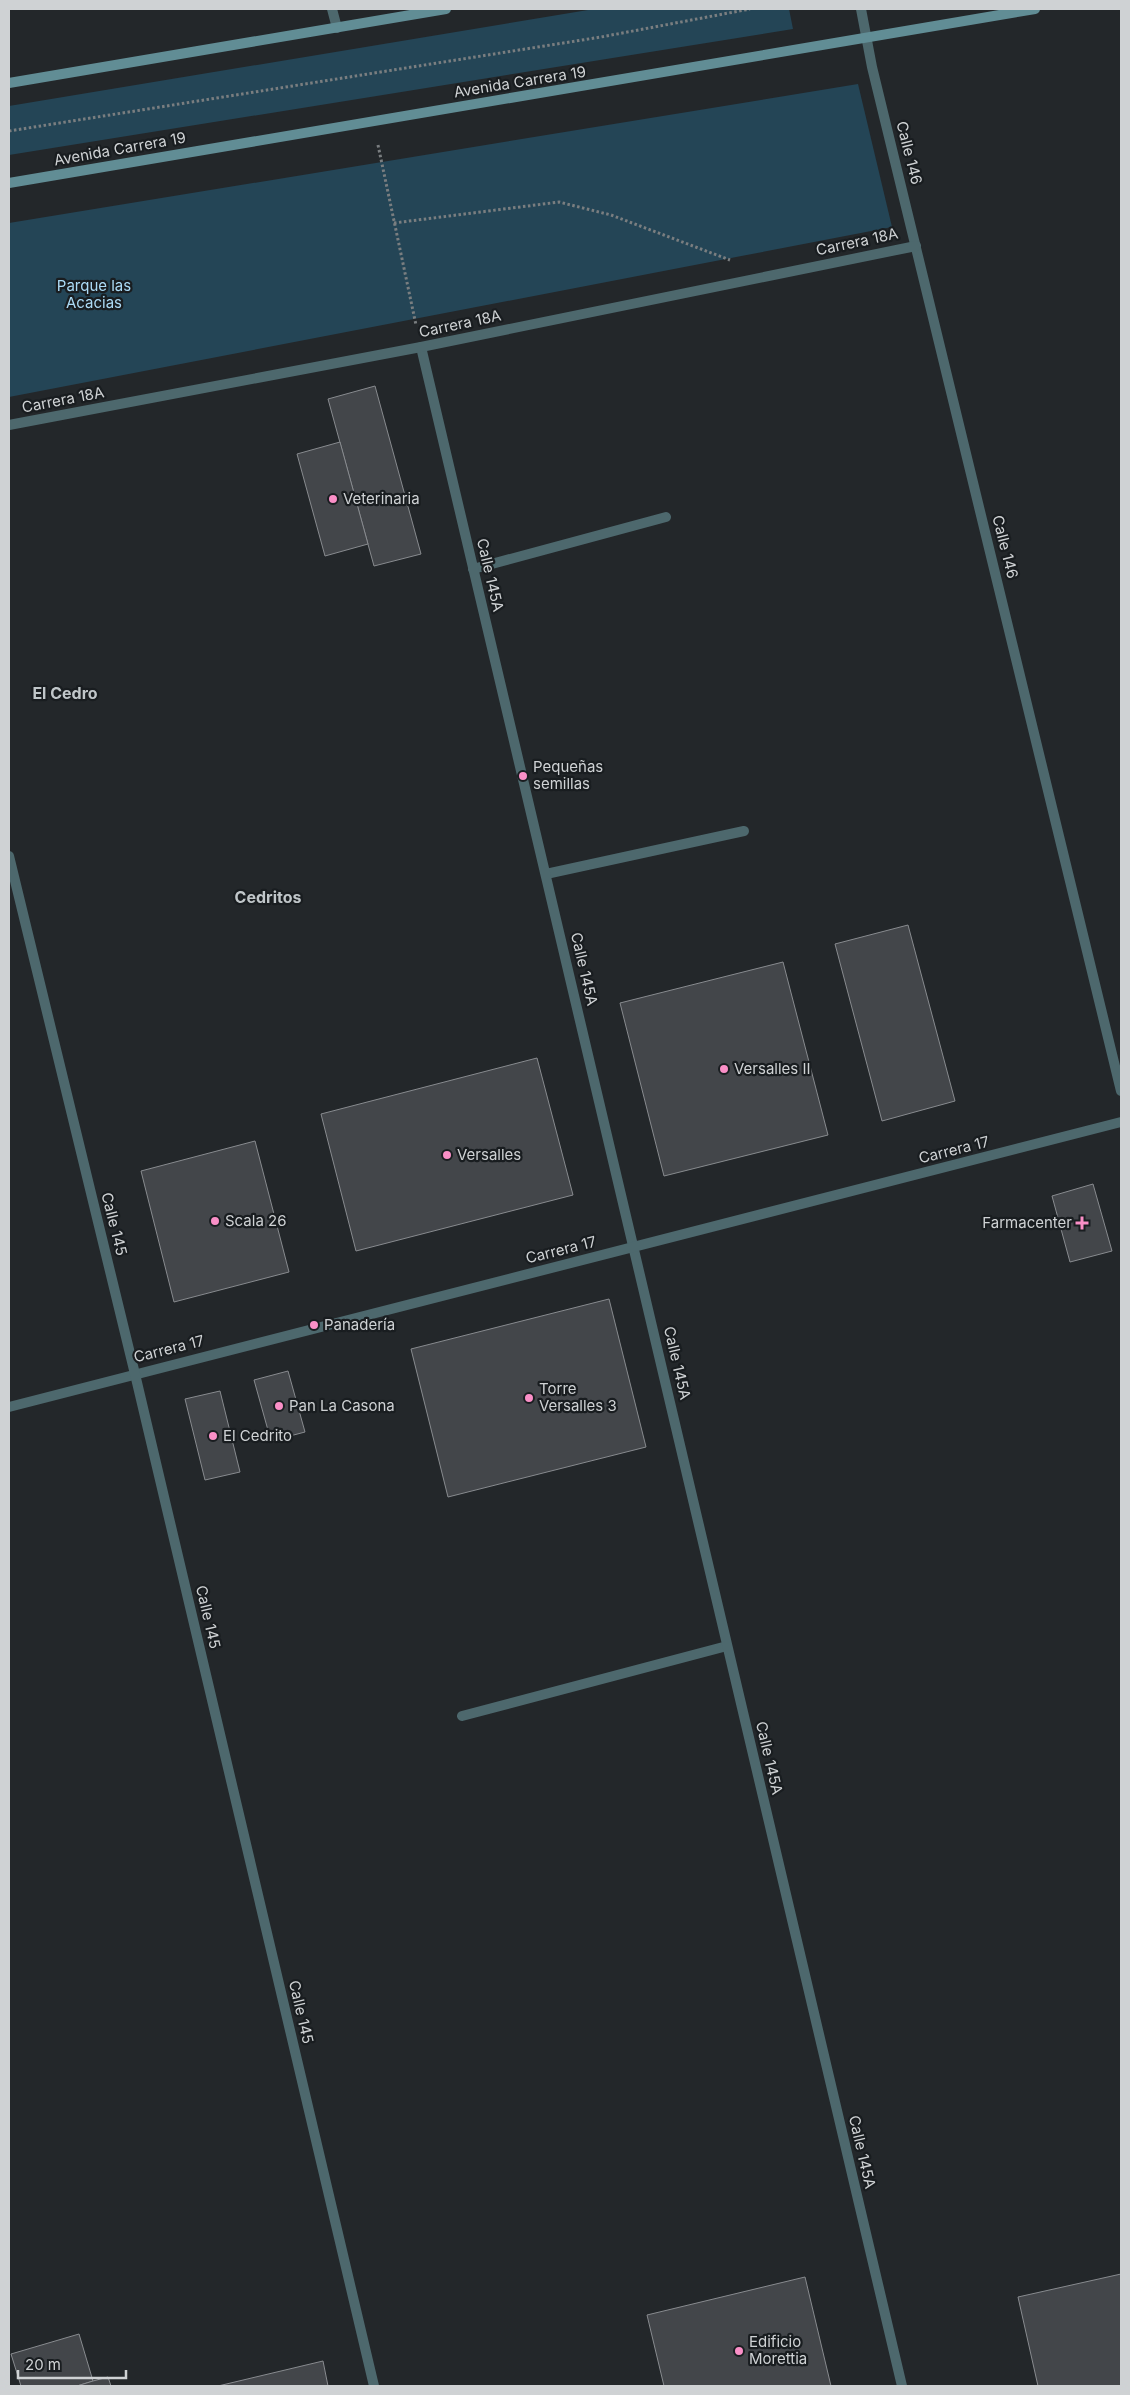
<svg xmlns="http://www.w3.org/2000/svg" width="1130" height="2395" viewBox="0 0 1130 2395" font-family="Inter,sans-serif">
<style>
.green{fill:#244556}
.building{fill:#43464a;stroke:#888b8f}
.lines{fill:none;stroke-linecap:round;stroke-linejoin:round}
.path{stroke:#7a7e80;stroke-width:3;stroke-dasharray:2.5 2.5;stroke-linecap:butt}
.service{stroke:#4d686d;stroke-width:10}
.minor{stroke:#4d686d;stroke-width:10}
.tertiary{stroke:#4d686d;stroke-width:10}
.secondary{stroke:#618d95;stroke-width:10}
.poi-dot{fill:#fa8fc7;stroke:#191d20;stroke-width:2}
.labels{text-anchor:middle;stroke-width:4.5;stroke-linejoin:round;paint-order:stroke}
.street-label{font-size:15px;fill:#cfd2d4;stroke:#191d20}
.park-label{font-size:15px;fill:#acdbf6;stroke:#191d20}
.poi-label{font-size:15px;fill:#cfd2d4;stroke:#191d20;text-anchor:start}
.neighbourhood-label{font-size:16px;font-weight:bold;fill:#c0c6c9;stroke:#191d20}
</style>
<rect width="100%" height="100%" fill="#23272a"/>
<g class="green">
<polygon points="594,9 789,9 793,29 9,155 9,106"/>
<polygon points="858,84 892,227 9,397 9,223"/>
</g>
<g class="building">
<polygon points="375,386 421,554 374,566 328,399"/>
<polygon points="340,442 368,544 325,556 297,454"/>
<polygon points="908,925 955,1101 882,1121 835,944"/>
<polygon points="783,962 828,1135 664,1176 620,1003"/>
<polygon points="537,1058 573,1195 356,1251 321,1114"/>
<polygon points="255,1141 289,1272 174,1302 141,1171"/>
<polygon points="1093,1184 1112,1251 1070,1262 1052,1196"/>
<polygon points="609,1299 646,1447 448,1497 411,1349"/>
<polygon points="288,1371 305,1432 271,1441 254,1380"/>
<polygon points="220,1391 240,1472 205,1480 185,1399"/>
<polygon points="1121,2274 1121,2386 1038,2386 1018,2297"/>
<polygon points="805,2277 831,2386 664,2386 647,2315"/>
<polygon points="79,2334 93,2381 77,2386 21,2386 11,2354"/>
<polygon points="323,2361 328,2386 218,2386"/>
<polygon points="108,2377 111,2386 77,2386 93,2381"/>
</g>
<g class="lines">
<g class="path">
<polyline points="9,131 601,37 750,9"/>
<polyline points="378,145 416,325"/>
<polyline points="394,223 559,202 611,215 730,260"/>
</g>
<g class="service">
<polyline points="473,569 666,517"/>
<polyline points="546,874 744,831"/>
<polyline points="462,1716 727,1646"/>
</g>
<g class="minor">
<polyline points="332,9 337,28"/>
<polyline points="861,9 872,67 1121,1091"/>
<polyline points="421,347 902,2386"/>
<polyline points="9,425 421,347 916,246"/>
<polyline points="9,1407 1121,1122"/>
</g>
<polyline class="tertiary" points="9,856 135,1374 374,2386"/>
<g class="secondary">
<polyline points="9,83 446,9"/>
<polyline points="9,183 1035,9"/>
</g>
</g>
<g class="poi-dot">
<circle cx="333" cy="499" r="5"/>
<circle cx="523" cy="776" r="5"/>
<circle cx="724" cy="1069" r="5"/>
<circle cx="447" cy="1155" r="5"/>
<circle cx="215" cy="1221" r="5"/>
<path d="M1079.5 1215.5h5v5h5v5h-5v5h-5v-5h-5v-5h5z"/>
<circle cx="314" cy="1325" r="5"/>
<circle cx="529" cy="1398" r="5"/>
<circle cx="279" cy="1406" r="5"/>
<circle cx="213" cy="1436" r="5"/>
<circle cx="739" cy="2351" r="5"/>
</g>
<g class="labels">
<g class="street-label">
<text transform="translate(520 82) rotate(-9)" y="5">Avenida Carrera 19</text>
<text transform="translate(120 149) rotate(-10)" y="5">Avenida Carrera 19</text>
<text transform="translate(909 153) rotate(76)" y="5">Calle 146</text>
<text transform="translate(857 242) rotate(-12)" y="5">Carrera 18A</text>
<text transform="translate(460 324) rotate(-12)" y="5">Carrera 18A</text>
<text transform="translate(63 400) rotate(-11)" y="5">Carrera 18A</text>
<text transform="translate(1005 547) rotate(76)" y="5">Calle 146</text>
<text transform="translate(490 575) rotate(77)" y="5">Calle 145A</text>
<text transform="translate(584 969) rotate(77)" y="5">Calle 145A</text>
<text transform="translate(954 1150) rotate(-14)" y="5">Carrera 17</text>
<text transform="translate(114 1224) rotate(76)" y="5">Calle 145</text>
<text transform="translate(561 1250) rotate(-14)" y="5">Carrera 17</text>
<text transform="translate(169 1349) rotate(-14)" y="5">Carrera 17</text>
<text transform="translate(677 1363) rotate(77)" y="5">Calle 145A</text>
<text transform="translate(208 1617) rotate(77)" y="5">Calle 145</text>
<text transform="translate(769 1758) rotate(77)" y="5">Calle 145A</text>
<text transform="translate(301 2012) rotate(77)" y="5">Calle 145</text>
<text transform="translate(862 2152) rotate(77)" y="5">Calle 145A</text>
</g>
<g class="park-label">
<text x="94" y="291">Parque las<tspan x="94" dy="17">Acacias</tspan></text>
</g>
<g class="poi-label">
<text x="343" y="504">Veterinaria</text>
<text x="533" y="772">Pequeñas<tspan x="533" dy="17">semillas</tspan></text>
<text x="734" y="1074">Versalles II</text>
<text x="457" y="1160">Versalles</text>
<text x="225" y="1226">Scala 26</text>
<text x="1072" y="1228" text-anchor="end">Farmacenter</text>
<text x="324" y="1330">Panadería</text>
<text x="539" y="1394">Torre<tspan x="539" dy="17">Versalles 3</tspan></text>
<text x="289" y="1411">Pan La Casona</text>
<text x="223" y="1441">El Cedrito</text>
<text x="749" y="2347">Edificio<tspan x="749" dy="17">Morettia</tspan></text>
</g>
<g class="neighbourhood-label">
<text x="65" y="699">El Cedro</text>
<text x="268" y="903">Cedritos</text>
</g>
</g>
<rect width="1130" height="2395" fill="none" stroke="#cfd2d4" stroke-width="20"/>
<path d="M18 2370v8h108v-8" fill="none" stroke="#cfd2d4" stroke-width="2.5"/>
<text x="25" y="2370" font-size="15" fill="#cfd2d4" stroke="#191d20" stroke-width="4" paint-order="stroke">20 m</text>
</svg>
